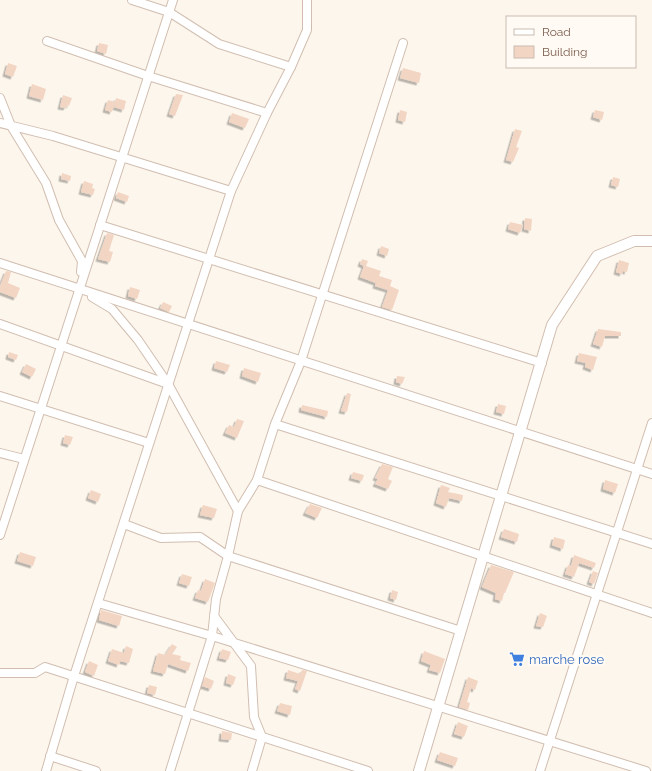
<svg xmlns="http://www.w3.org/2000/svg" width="652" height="771" viewBox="0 0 652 771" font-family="Raleway,sans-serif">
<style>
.building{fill:#f3d5c3;filter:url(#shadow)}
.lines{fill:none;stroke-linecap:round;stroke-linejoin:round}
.minor-casing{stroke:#d1beb0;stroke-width:10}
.tertiary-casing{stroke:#d1beb0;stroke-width:12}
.minor{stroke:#fff;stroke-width:8}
.tertiary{stroke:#fff;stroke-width:10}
.labels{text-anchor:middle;stroke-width:4;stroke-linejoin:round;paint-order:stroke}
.shop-label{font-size:13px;fill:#366cbe;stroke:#fffaf3;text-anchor:start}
</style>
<defs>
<filter id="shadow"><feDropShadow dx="-2.5" dy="2.5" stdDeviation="0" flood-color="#0004"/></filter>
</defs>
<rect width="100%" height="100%" fill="#fdf6ec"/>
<g class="building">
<polygon points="99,43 108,45 106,54 97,51"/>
<polygon points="8,63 17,66 13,77 5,74"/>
<polygon points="403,68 421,73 419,83 400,78"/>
<polygon points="32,84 46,89 43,100 29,96"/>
<polygon points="176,94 183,95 175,116 169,114"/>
<polygon points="63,95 72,98 69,106 67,105 66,108 60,107"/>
<polygon points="116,98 126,101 124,110 114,107"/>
<polygon points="108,100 115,102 112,112 105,110"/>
<polygon points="400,110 407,112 405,122 398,120"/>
<polygon points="595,110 604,112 602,120 593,117"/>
<polygon points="232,113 249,119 245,128 229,122"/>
<polygon points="515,129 522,131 516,147 519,148 513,162 506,160"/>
<polygon points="62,173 71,176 70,181 61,179"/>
<polygon points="613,177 620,179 618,187 611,185"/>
<polygon points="84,181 93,184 92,188 95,189 93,195 81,192"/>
<polygon points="118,192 129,196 127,202 116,198"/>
<polygon points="525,218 532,219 531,231 524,229"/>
<polygon points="510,222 523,225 520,233 508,229"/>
<polygon points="107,233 114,235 109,251 113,252 110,262 98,259"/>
<polygon points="381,246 389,249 387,256 379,253"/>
<polygon points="362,259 368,261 366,266 381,271 379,276 392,280 390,286 399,290 392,310 382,307 388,290 375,286 376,283 360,277 364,266 360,264"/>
<polygon points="619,260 629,263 627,272 623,271 622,274 616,272"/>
<polygon points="6,271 11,272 8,283 20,288 16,298 0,292 0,286"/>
<polygon points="130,287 140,290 137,299 128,296"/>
<polygon points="163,302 172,306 169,312 160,308"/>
<polygon points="598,329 621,332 621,336 605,336 602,347 593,344"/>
<polygon points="9,352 18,355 16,360 8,357"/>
<polygon points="579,353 597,357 593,370 585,367 586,363 577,361"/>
<polygon points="216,361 230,365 227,372 214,368"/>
<polygon points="26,364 36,369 32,377 22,372"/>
<polygon points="244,368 261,373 258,382 242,376"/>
<polygon points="397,376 405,377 402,384 396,382"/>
<polygon points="347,393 351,394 347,412 341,411"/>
<polygon points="498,404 506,406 504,414 496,412"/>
<polygon points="302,405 328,411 327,417 301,410"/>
<polygon points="237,419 244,421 237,438 225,433 229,425 234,427"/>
<polygon points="65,435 73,437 70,445 63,443"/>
<polygon points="382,464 393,467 388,479 392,481 388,489 375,484 378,479 375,478"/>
<polygon points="353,472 364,475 362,481 351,478"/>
<polygon points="605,480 618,484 615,493 603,489"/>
<polygon points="441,485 450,488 448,492 463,495 462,501 449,498 446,507 436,503"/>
<polygon points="91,490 101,494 98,502 88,498"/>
<polygon points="310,504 322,508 317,518 305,513"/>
<polygon points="203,505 217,509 214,518 200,515"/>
<polygon points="504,529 519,534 517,542 501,537"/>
<polygon points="554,537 565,540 563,549 552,545"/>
<polygon points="20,552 36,557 33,566 17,561"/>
<polygon points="574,555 596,563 594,568 579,563 574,577 565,574 568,565 571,566"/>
<polygon points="491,565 514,572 505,593 504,593 502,601 495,599 496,593 482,587"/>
<polygon points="593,571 598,573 594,584 589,582"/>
<polygon points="182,574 192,577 189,586 179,583"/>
<polygon points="205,579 215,583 208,602 195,598 198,590 201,591"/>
<polygon points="392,590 398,592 396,600 390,598"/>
<polygon points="101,610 122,616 119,626 99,620"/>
<polygon points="540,613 547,616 543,627 536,626"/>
<polygon points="172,644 177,647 172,654 181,656 180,660 191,663 188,671 168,664 165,674 153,671 158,653 165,655"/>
<polygon points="126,646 133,649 129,663 120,661 119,665 108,661 112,649 124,653"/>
<polygon points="222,649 231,652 228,660 219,658"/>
<polygon points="424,651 445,659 440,673 429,670 431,665 421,661"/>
<polygon points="89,661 98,665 94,676 85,672"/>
<polygon points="288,670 300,674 302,670 307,671 300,691 295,689 298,681 286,678"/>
<polygon points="228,674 236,677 233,685 226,683"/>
<polygon points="205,677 214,681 211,689 202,686"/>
<polygon points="468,677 478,681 475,690 471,688 467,702 470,703 468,710 459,707"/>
<polygon points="149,685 157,687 155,695 147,693"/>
<polygon points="280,703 292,706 290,715 277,711"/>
<polygon points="458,722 468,726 464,737 454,734"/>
<polygon points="222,731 232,733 231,740 221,739"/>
<polygon points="440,752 458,758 455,766 437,760"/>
</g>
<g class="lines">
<g class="minor-casing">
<g id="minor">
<polyline points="132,0 169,12 219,44 291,67"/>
<polyline points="47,41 148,76 267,113"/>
<polyline points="0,98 11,126 46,183 59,220 82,261 81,272"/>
<polyline points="0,123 53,136 231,191"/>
<polyline points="100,225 542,363"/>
<polyline points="0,263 652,474"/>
<polyline points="92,297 112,309 138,340 168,384 238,511"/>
<polyline points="0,324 168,384"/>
<polyline points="0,396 149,443"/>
<polyline points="275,424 652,544"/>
<polyline points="0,453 24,459"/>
<polyline points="257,480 652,613"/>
<polyline points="124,524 161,538 200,537 228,556 461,631"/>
<polyline points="0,535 173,0"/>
<polyline points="98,603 212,636 646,771"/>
<polyline points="214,616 251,666 254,717 262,737 252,771"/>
<polyline points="0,673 35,673 45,667 368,771"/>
<polyline points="50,756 96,771"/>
<polyline points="46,771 74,676 231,191 267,113 291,67 307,30 307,0"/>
<polyline points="170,771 212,636 216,599 228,556 238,511 257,480 275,424 301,361 403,43"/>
<polyline points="540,771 652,423"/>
</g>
</g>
<g class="tertiary-casing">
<polyline id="tertiary" points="419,771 552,325 597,256 634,241 652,241"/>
</g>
<use href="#minor" class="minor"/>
<use href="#tertiary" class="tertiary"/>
</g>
<defs>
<g id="supermarket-bare" transform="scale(1.2)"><path d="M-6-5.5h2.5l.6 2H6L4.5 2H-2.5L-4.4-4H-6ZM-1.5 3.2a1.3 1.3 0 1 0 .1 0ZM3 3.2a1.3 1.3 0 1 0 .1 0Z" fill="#3f7fe0" stroke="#fffaf3" stroke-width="2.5" paint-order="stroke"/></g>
</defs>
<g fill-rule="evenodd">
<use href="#supermarket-bare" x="517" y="659"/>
</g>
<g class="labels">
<g class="shop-label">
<text x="529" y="664">marche rose</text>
</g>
</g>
<rect x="506" y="16" width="130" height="52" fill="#fffaf3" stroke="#cabbb1"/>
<rect x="514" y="29" width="20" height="6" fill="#ffffff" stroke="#cabbb1"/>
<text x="542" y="36" font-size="12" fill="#7a5c4d">Road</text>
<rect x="514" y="46" width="20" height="12" fill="#f3d5c3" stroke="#cabbb1"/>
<text x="542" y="56" font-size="12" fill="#7a5c4d">Building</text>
</svg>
